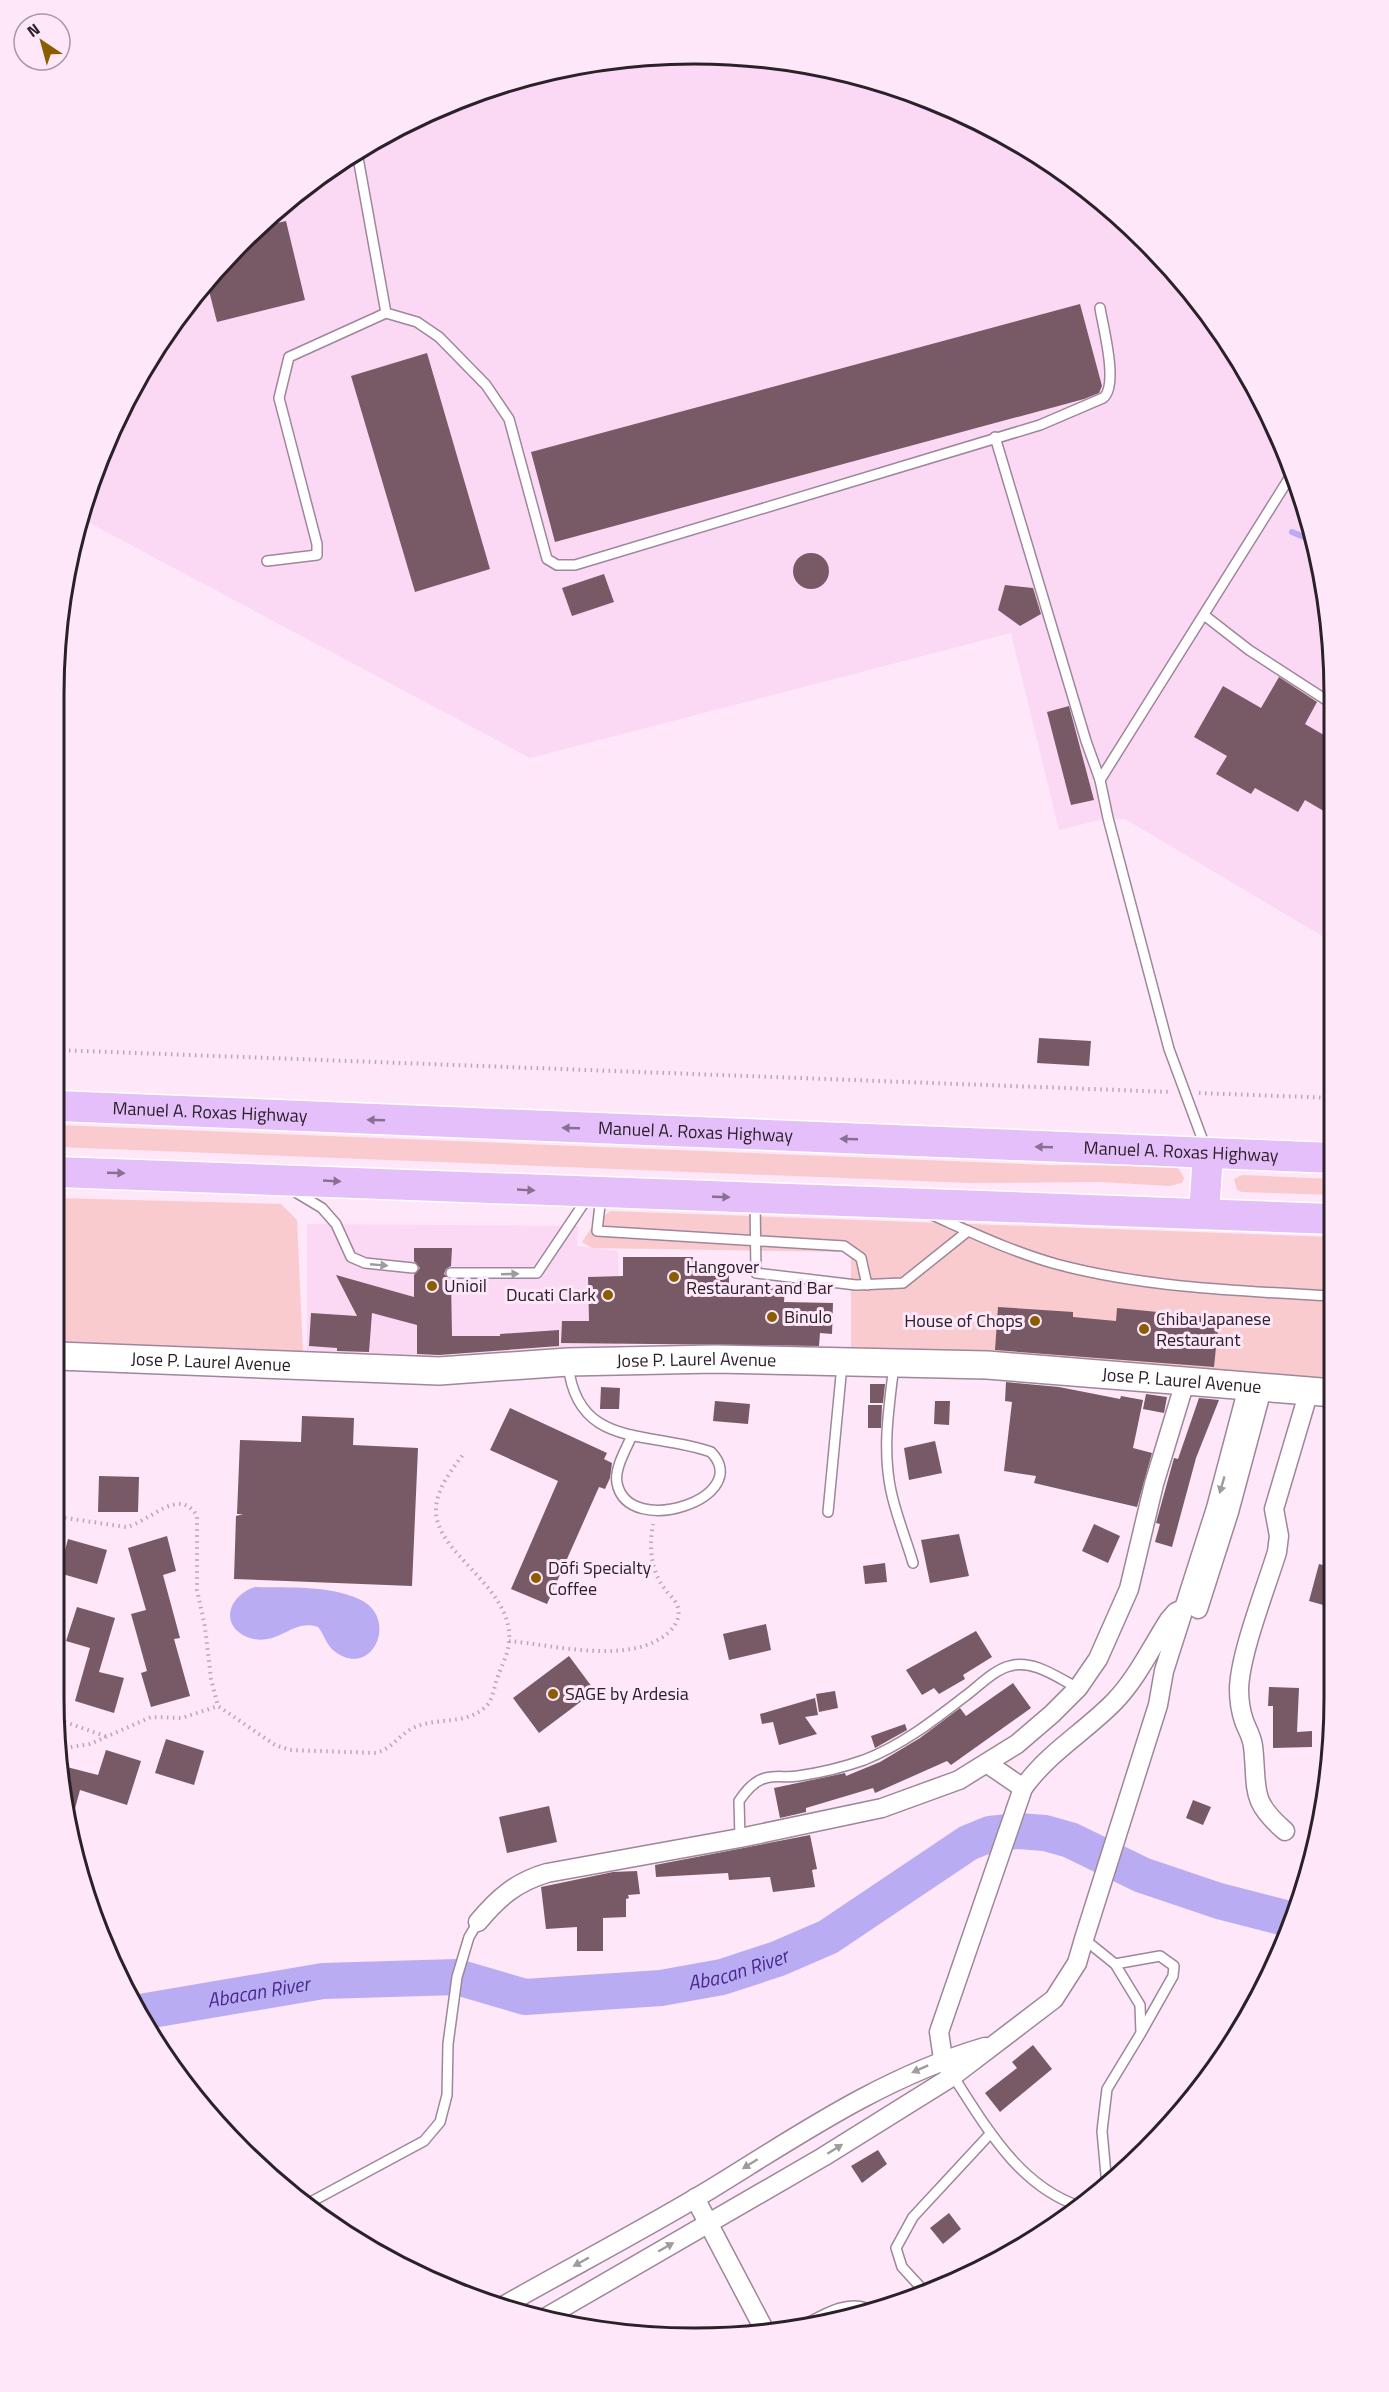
<svg xmlns="http://www.w3.org/2000/svg" width="1389" height="2392" viewBox="0 0 1389 2392" font-family="'Titillium Web',sans-serif">
<style>
.built{fill:#fbd9f4}
.green{fill:#f9cbce}
.water{fill:#baacf2}
.lines{fill:none;stroke-linecap:round;stroke-linejoin:round}
.stream{stroke:#baacf2;stroke-width:6}
.river{stroke:#baacf2;stroke-width:36}
.building{fill:#775a65}
.lane-casing{stroke:#9f869a;stroke-width:12}
.street-casing{stroke:#9f869a;stroke-width:21}
.secondary-casing{stroke:#9f869a;stroke-width:30}
.primary-casing{stroke:#fff;stroke-width:33}
.path{stroke:#b9a7b5;stroke-width:4;stroke-dasharray:1.5 4.5;stroke-linecap:butt}
.lane{stroke:#fff;stroke-width:9}
.street{stroke:#fff;stroke-width:18}
.secondary{stroke:#fff;stroke-width:27}
.primary{stroke:#e5bffa;stroke-width:30}
.oneway{fill:#887092}
.oneway2{fill:#a09b9f}
.poi-dot{fill:#8a5d00;stroke:#fde7f8;stroke-width:2}
.labels{text-anchor:middle;stroke-width:6;stroke-linejoin:round;paint-order:stroke}
.street-label{font-size:18px;fill:#2b2129;stroke:#fde7f8}
.poi-label{font-size:18px;fill:#2b2129;stroke:#fde7f8;text-anchor:start}
.water-label{font-size:20px;font-style:italic;fill:#4a298d;stroke:#fde7f8}
.rim{fill:none;stroke:#2b2129;stroke-width:3}
</style>
<rect width="100%" height="100%" fill="#fde7f8"/>
<g class="built">
<polygon points="694,54 819,66 939,103 1050,162 1148,242 1249,374 1301,489 1334,652 1334,943 1125,819 1108,818 1059,830 1011,633 530,758 82,519 88,488 162,339 241,242 338,162 449,103 569,66"/>
<polygon points="307,1224 578,1226 577,1246 618,1251 621,1348 473,1359 307,1354"/>
</g>
<g class="green">
<polygon points="57,1125 1049,1165 1172,1166 1179,1169 1184,1178 1182,1183 1169,1186 1100,1182 970,1183 57,1147"/>
<polygon points="1242,1175 1334,1179 1334,1195 1242,1192 1237,1190 1234,1179"/>
<polygon points="57,1198 281,1204 297,1220 303,1353 58,1344"/>
<polygon points="610,1211 1334,1237 1334,1377 1223,1374 851,1349 851,1252 592,1248 582,1242 592,1227"/>
</g>
<path class="water" d="M255 1587C290 1588 327 1585 359 1599 401 1618 371 1682 333 1650 326 1644 324 1634 318 1627 292 1618 277 1649 247 1637 218 1624 230 1595 255 1587Z"/>
<g class="lines">
<polyline class="stream" points="1292,532 1311,540"/>
<path class="river" id="s1" d="M140 2012 323 1981 457 1977 525 1997 661 1988 722 1977 777 1959 828 1937 968 1843 990 1834 1018 1831 1045 1833 1070 1840 1142 1875 1219 1901 1293 1920"/>
</g>
<g class="building">
<polygon points="286,221 305,300 217,322 207,283 241,242 259,227"/>
<polygon points="1080,304 1102,386 1099,393 1084,399 555,542 531,452"/>
<polygon points="427,353 490,569 415,592 351,376"/>
<circle cx="811" cy="571" r="18"/>
<polygon points="604,574 614,602 572,616 562,588"/>
<polygon points="1005,585 1033,588 1041,614 1020,626 998,610"/>
<polygon points="1279,677 1317,702 1305,724 1334,741 1334,817 1305,800 1298,812 1255,788 1251,794 1216,774 1227,756 1194,737 1223,686 1261,708"/>
<polygon points="1069,706 1094,800 1071,805 1047,712"/>
<polygon points="1039,1038 1091,1041 1089,1066 1037,1063"/>
<polygon points="414,1248 452,1248 451,1266 446,1269 444,1274 451,1280 452,1336 500,1336 500,1334 559,1330 559,1346 439,1355 417,1354 417,1325 372,1313 369,1352 337,1351 337,1348 309,1346 311,1313 357,1316 336,1275 414,1297 414,1275 420,1268 414,1261"/>
<polygon points="623,1257 693,1257 693,1264 729,1265 729,1285 785,1286 784,1302 833,1303 832,1334 820,1333 819,1346 561,1343 562,1321 589,1321 588,1277 623,1276"/>
<polygon points="998,1307 1073,1312 1073,1317 1116,1321 1117,1308 1219,1318 1214,1367 995,1350"/>
<polygon points="1006,1382 1059,1387 1120,1399 1121,1396 1143,1400 1133,1448 1152,1453 1137,1507 1034,1483 1036,1476 1004,1471 1012,1402 1005,1401"/>
<polygon points="870,1384 885,1384 883,1403 870,1403"/>
<polygon points="601,1387 620,1388 619,1409 600,1409"/>
<polygon points="1146,1394 1167,1397 1164,1413 1143,1409"/>
<polygon points="1199,1398 1219,1400 1196,1458 1172,1547 1155,1542 1160,1524 1156,1523 1174,1458 1178,1459"/>
<polygon points="715,1401 750,1404 748,1424 713,1421"/>
<polygon points="935,1401 950,1401 949,1425 934,1424"/>
<polygon points="868,1405 882,1405 881,1428 868,1428"/>
<polygon points="510,1408 607,1453 604,1459 612,1463 610,1478 605,1489 599,1487 547,1604 511,1589 558,1481 490,1450"/>
<polygon points="302,1416 354,1418 353,1445 418,1448 412,1586 234,1579 236,1516 243,1514 237,1514 240,1440 301,1442"/>
<polygon points="935,1441 942,1473 909,1480 904,1448"/>
<polygon points="99,1476 139,1477 138,1512 98,1512"/>
<polygon points="1094,1524 1120,1536 1108,1563 1082,1551"/>
<polygon points="959,1534 969,1576 930,1583 921,1540"/>
<polygon points="167,1536 176,1571 163,1575 180,1638 174,1639 190,1696 151,1707 141,1673 147,1671 131,1614 146,1610 128,1548"/>
<polygon points="68,1539 107,1550 97,1584 59,1573"/>
<polygon points="885,1563 887,1582 865,1584 863,1566"/>
<polygon points="1319,1564 1334,1568 1334,1608 1309,1601"/>
<polygon points="77,1607 115,1618 99,1672 124,1678 114,1713 75,1701 90,1648 66,1641"/>
<polygon points="766,1624 771,1650 729,1660 723,1634"/>
<polygon points="976,1631 992,1657 963,1675 965,1679 939,1694 934,1688 922,1695 906,1670"/>
<polygon points="569,1656 595,1691 539,1733 513,1698"/>
<polygon points="1013,1683 1031,1708 951,1765 947,1761 875,1793 873,1788 806,1808 806,1812 780,1818 774,1788 845,1773 846,1776 880,1762 920,1738 960,1708 966,1716"/>
<polygon points="1269,1687 1299,1688 1297,1732 1312,1731 1312,1747 1273,1748 1273,1706 1268,1706"/>
<polygon points="835,1691 838,1708 819,1712 816,1694"/>
<polygon points="815,1698 818,1715 805,1717 817,1734 779,1745 773,1722 762,1724 760,1714"/>
<polygon points="905,1724 907,1730 875,1748 871,1736"/>
<polygon points="166,1739 204,1751 194,1785 155,1773"/>
<polygon points="106,1750 141,1761 127,1805 80,1790 70,1827 60,1781 59,1765 98,1775"/>
<polygon points="1193,1800 1211,1807 1203,1825 1186,1818"/>
<polygon points="549,1806 557,1842 507,1853 499,1817"/>
<polygon points="810,1835 817,1869 812,1870 815,1887 773,1892 770,1877 729,1880 728,1873 656,1877 655,1865"/>
<polygon points="637,1871 640,1894 628,1895 629,1898 626,1899 626,1917 603,1918 603,1951 577,1951 577,1927 546,1929 541,1887 613,1872"/>
<polygon points="1033,2045 1052,2069 1000,2112 985,2093 1017,2068 1012,2062"/>
<polygon points="878,2150 887,2164 862,2183 851,2166"/>
<polygon points="949,2213 961,2229 943,2244 930,2228"/>
</g>
<g class="lines">
<g class="lane-casing">
<g id="lane">
<path d="M357 152 386 313 417 322 439 337 486 385 509 419 547 559 557 565H575L1040 425 1103 398C1119 386 1103 327 1100 308"/>
<polyline points="995,437 1086,741 1100,780"/>
<polyline points="267,561 317,555 317,544 279,398 289,357 386,313"/>
<polyline points="1204,615 1249,650 1334,705"/>
<polyline points="1206,1149 1169,1049 1108,818 1100,780 1293,472"/>
<polyline points="297,1193 322,1208 336,1224 351,1257 365,1263 413,1268"/>
<polyline points="601,1196 597,1231 844,1246 861,1258 867,1285"/>
<polyline points="755,1200 756,1273 856,1285 903,1283 968,1231"/>
<path d="M932 1215C973 1233 1013 1252 1056 1264 1146 1288 1241 1291 1334 1296"/>
<polyline points="451,1273 537,1273 588,1197"/>
<path d="M568 1364C577 1450 649 1430 711 1452 755 1497 628 1540 617 1483 614 1468 627 1448 632 1435"/>
<path d="M894 1365C889 1407 882 1449 891 1491 896 1515 906 1539 913 1563"/>
<polyline points="828,1512 842,1365"/>
<path d="M740 1838 739 1801C745 1792 754 1780 766 1778 776 1775 787 1778 798 1776 819 1773 844 1767 864 1760 902 1745 933 1721 964 1697 978 1687 993 1670 1010 1666 1033 1659 1058 1678 1078 1688"/>
<polyline points="1084,1939 1115,1964 1140,2005 1141,2033 1107,2089 1102,2131 1107,2186"/>
<polyline points="1115,1964 1160,1956 1174,1966 1173,1976 1142,2031"/>
<path d="M953 2076C986 2127 1019 2186 1079 2206"/>
<polyline points="307,2204 424,2141 440,2122 447,2095 448,2044 457,1977 469,1937 478,1922"/>
<polyline points="926,2293 902,2267 896,2248 913,2217 990,2134"/>
</g>
</g>
<g class="street-casing">
<g id="street">
<polyline points="1198,1609 1229,1512 1262,1389"/>
<polyline points="988,1764 1023,1788"/>
<path d="M1285 1831C1249 1800 1258 1790 1253 1746 1252 1737 1247 1729 1244 1721 1241 1712 1239 1698 1239 1689 1240 1653 1266 1588 1277 1552L1279 1536 1274 1509 1309 1391"/>
<path d="M478 1922C498 1898 516 1882 547 1873L740 1838 882 1808 959 1780 1017 1744 1052 1714 1078 1688 1098 1659 1129 1589 1154 1484 1185 1382"/>
<path d="M953 2076 943 2059 939 2032 1023 1788C1049 1752 1082 1734 1113 1703 1136 1680 1151 1648 1169 1620L1176 1612 1188 1607"/>
<polyline points="695,2198 766,2333"/>
<path d="M503 2306C570 2268 639 2232 706 2192 796 2137 882 2077 985 2047"/>
<polyline points="543,2319 823,2157 953,2076 1054,1999 1077,1963 1084,1939 1158,1705 1164,1671 1216,1508 1248,1387"/>
<path d="M809 2327C826 2319 845 2306 864 2312"/>
</g>
</g>
<g class="secondary-casing">
<g id="secondary">
<path id="s2" d="M58 1356 439 1371 568 1362 715 1359 987 1365 1334 1393"/>
</g>
</g>
<g class="primary-casing">
<g id="primary">
<path id="s3" d="M57 1106 1334 1158"/>
<polyline points="57,1172 1334,1219"/>
<polyline points="1204,1214 1208,1154"/>
</g>
</g>
<g class="path">
<polyline points="57,1050 1171,1092"/>
<polyline points="1199,1093 1334,1098"/>
<path d="M59 1517 126 1527C149 1523 179 1485 197 1516V1590L205 1627 211 1679 218 1706 275 1745 290 1750 376 1753C393 1748 399 1735 413 1728 436 1717 463 1725 483 1709 494 1701 493 1688 498 1676 502 1665 508 1654 509 1642 514 1586 434 1554 436 1509 437 1487 452 1470 464 1453"/>
<path d="M509 1641C555 1645 632 1666 669 1632 676 1625 680 1618 678 1608 676 1600 669 1595 665 1589 650 1570 649 1546 653 1524"/>
<polyline points="59,1720 108,1737"/>
<polyline points="59,1749 90,1744 151,1717 182,1718 218,1706"/>
</g>
<use href="#lane" class="lane"/>
<use href="#street" class="street"/>
<use href="#secondary" class="secondary"/>
<use href="#primary" class="primary"/>
</g>
<defs><path id="oneway-solid" d="M-6-.8H1V-3.2L6.5 0L1 3.2V.8H-6Z" transform="scale(1.5)"/></defs>
<g class="oneway">
<use href="#oneway-solid" transform="translate(376 1120) rotate(-178)"/>
<use href="#oneway-solid" transform="translate(571 1128) rotate(-178)"/>
<use href="#oneway-solid" transform="translate(849 1139) rotate(-178)"/>
<use href="#oneway-solid" transform="translate(1044 1147) rotate(-178)"/>
<use href="#oneway-solid" transform="translate(116 1173) rotate(2)"/>
<use href="#oneway-solid" transform="translate(332 1181) rotate(3)"/>
<use href="#oneway-solid" transform="translate(526 1190) rotate(3)"/>
<use href="#oneway-solid" transform="translate(721 1197) rotate(2)"/>
</g>
<g class="oneway2">
<use href="#oneway-solid" transform="translate(379 1265) rotate(5)"/>
<use href="#oneway-solid" transform="translate(510 1274) rotate(-2)"/>
<use href="#oneway-solid" transform="translate(1222 1485) rotate(106)"/>
<use href="#oneway-solid" transform="translate(920 2069) rotate(156)"/>
<use href="#oneway-solid" transform="translate(835 2149) rotate(-32)"/>
<use href="#oneway-solid" transform="translate(750 2164) rotate(148)"/>
<use href="#oneway-solid" transform="translate(666 2247) rotate(-30)"/>
<use href="#oneway-solid" transform="translate(581 2262) rotate(151)"/>
</g>
<g class="poi-dot">
<circle cx="674" cy="1277" r="6"/>
<circle cx="432" cy="1286" r="6"/>
<circle cx="608" cy="1295" r="6"/>
<circle cx="772" cy="1317" r="6"/>
<circle cx="1035" cy="1321" r="6"/>
<circle cx="1144" cy="1329" r="6"/>
<circle cx="536" cy="1578" r="6"/>
<circle cx="553" cy="1694" r="6"/>
</g>
<g class="labels">
<g class="street-label">
<text dy="6" stroke="none"><textPath href="#s3" startOffset="153">Manuel A. Roxas Highway</textPath></text>
<text dy="6" stroke="none"><textPath href="#s3" startOffset="639">Manuel A. Roxas Highway</textPath></text>
<text dy="6" stroke="none"><textPath href="#s3" startOffset="1125">Manuel A. Roxas Highway</textPath></text>
<text dy="6" stroke="none"><textPath href="#s2" startOffset="639">Jose P. Laurel Avenue</textPath></text>
<text dy="6" stroke="none"><textPath href="#s2" startOffset="153">Jose P. Laurel Avenue</textPath></text>
<text dy="6" stroke="none"><textPath href="#s2" startOffset="1125">Jose P. Laurel Avenue</textPath></text>
</g>
<g class="poi-label">
<text x="686" y="1273">Hangover<tspan x="686" dy="21">Restaurant and Bar</tspan></text>
<text x="444" y="1292">Unioil</text>
<text x="596" y="1301" text-anchor="end">Ducati Clark</text>
<text x="784" y="1323">Binulo</text>
<text x="1156" y="1325">Chiba Japanese<tspan x="1156" dy="21">Restaurant</tspan></text>
<text x="1023" y="1327" text-anchor="end">House of Chops</text>
<text x="548" y="1574">Dōfi Specialty<tspan x="548" dy="21">Coffee</tspan></text>
<text x="565" y="1700">SAGE by Ardesia</text>
</g>
<g class="water-label">
<text dy="7" stroke="none"><textPath href="#s1" startOffset="606">Abacan River</textPath></text>
<text dy="7" stroke="none"><textPath href="#s1" startOffset="120">Abacan River</textPath></text>
</g>
</g>
<path d="M0 0H1389V2392H0ZM694 64H694A630 630 0 0 1 1324 694V1698A630 630 0 0 1 694 2328H694A630 630 0 0 1 64 1698V694A630 630 0 0 1 694 64Z" fill="#fde7f8" fill-rule="evenodd"/>
<path class="rim" d="M694 64H694A630 630 0 0 1 1324 694V1698A630 630 0 0 1 694 2328H694A630 630 0 0 1 64 1698V694A630 630 0 0 1 694 64Z"/>
<g transform="translate(42 42) rotate(324)"><circle r="28" fill="#fde7f8" stroke="#a998a5" stroke-width="1.5"/>
<path d="M0-4.5L10 22L0 15L-10 22Z" fill="#8a5d00"/>
<text y="-9" font-size="16" font-weight="bold" text-anchor="middle" fill="#2b2129">N</text>
</g>
</svg>
